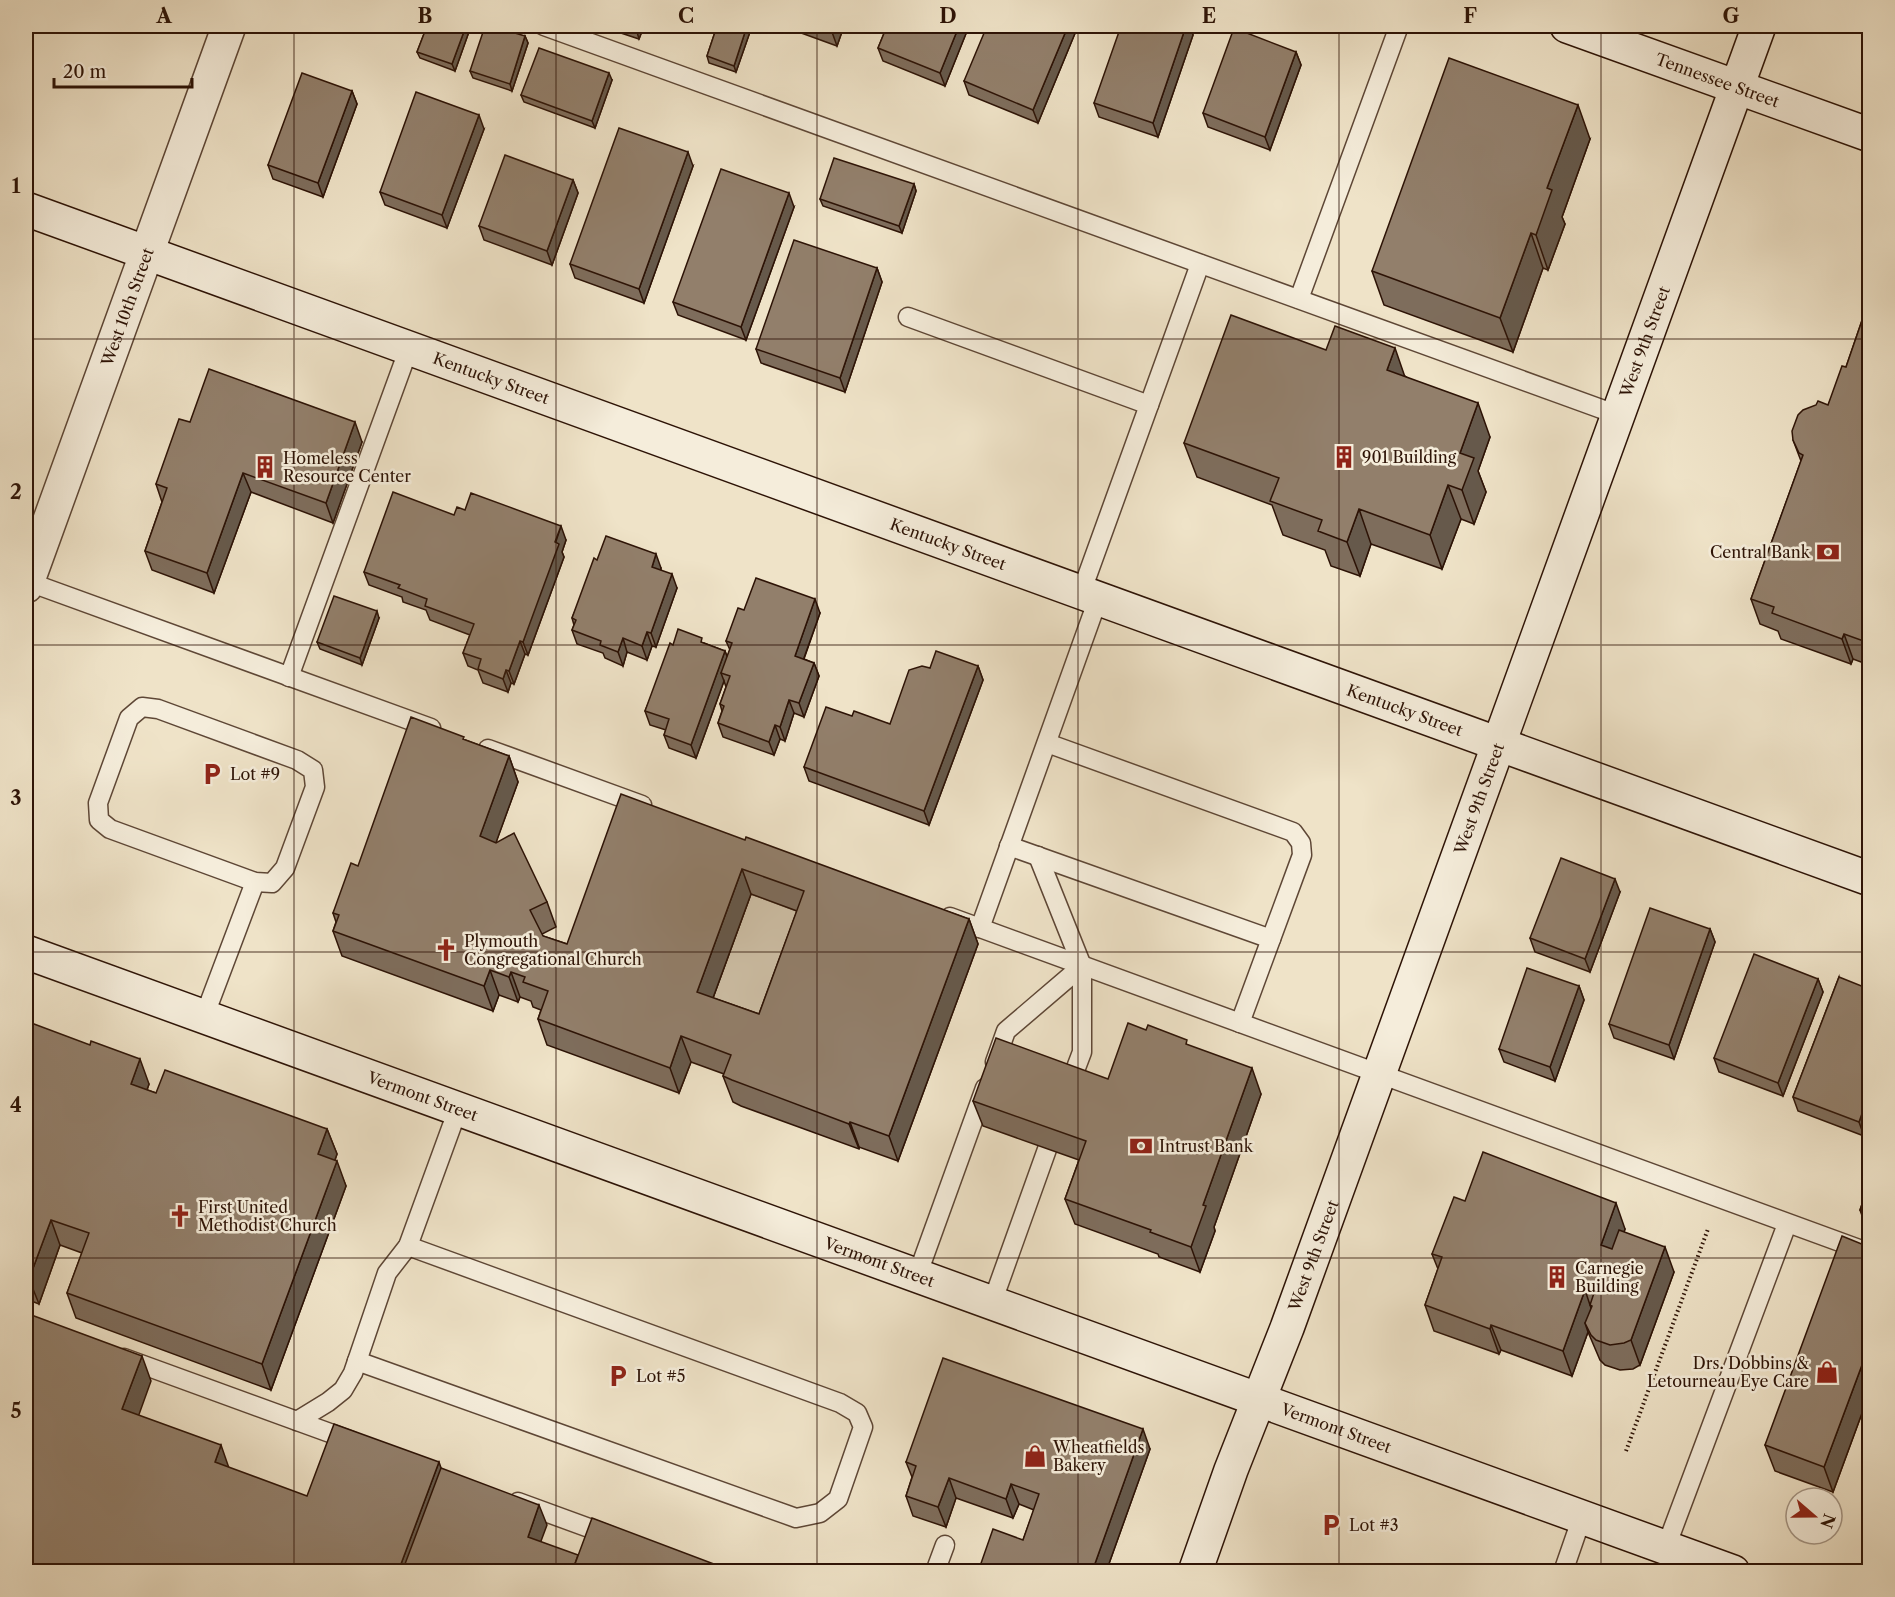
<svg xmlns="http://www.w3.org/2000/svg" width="1895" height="1597" viewBox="0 0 1895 1597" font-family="'Libre Caslon Text',serif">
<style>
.green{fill:#cec0a7;stroke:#7e6a56;stroke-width:1.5}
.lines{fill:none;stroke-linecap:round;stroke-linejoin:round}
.lane-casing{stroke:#5e4736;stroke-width:21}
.street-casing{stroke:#5e4736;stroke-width:36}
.secondary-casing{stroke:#2d1306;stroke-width:36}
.path{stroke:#2d1306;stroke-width:4;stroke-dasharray:1.5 3;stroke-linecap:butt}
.lane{stroke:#f5eddb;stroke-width:18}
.street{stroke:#f5eddb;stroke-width:33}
.secondary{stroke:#f5eddb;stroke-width:33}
.wall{fill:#7e6d5c;stroke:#2d1306;stroke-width:1.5;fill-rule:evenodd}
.shaded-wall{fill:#66594b;stroke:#2d1306;stroke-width:1.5}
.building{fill:#927f6b;stroke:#2d1306;stroke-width:1.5;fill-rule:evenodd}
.grid{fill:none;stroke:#2d1306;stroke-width:1.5;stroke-opacity:0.55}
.labels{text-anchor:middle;stroke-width:5;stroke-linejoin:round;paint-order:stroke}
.street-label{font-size:16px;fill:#2d1306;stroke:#f5eddb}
.poi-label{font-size:16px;fill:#2d1306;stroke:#f5eddb;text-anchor:start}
.neatline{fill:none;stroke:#2d1306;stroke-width:2}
.grid-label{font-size:20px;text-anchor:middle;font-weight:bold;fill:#2d1306}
</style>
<rect width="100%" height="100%" fill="#efe3c8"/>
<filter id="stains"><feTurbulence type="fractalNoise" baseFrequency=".00333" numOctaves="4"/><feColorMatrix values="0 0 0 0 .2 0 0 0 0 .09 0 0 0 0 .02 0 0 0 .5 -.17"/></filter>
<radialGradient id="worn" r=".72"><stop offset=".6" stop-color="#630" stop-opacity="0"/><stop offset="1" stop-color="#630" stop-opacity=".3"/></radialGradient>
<polygon class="green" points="751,894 813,917 768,1040 706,1017"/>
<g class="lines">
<g class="lane-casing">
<g id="lane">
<polyline points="544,26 1618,415"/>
<polyline points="1299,299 1399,26"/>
<polyline points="908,317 1149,405"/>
<polyline points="26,581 431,728"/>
<polyline points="1081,593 1200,264"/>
<polyline points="289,677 409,348"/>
<polygon points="142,707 158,709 297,760 313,770 315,787 285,868 272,883 255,882 110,829 99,820 98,803 129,718"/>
<polyline points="1047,743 1293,832 1301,843 1302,855 1240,1023"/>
<polyline points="488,749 642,805"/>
<polyline points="1009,846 1271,939"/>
<polyline points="1038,856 1082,966 1082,1052 1068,1089"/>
<polyline points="950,917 1870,1253"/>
<polyline points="980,928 1098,599"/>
<polyline points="204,1017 255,882"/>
<polyline points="995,1062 1006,1031 1082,966"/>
<polyline points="917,1276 985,1088"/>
<polyline points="992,1303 1055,1127"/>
<polyline points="124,1358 352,1441"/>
<polyline points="357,1361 796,1518 820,1513 838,1499 863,1427 857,1413 840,1403 408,1246"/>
<polyline points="297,1421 328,1402 343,1390 353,1373 387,1273 408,1246 458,1109"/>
<polyline points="518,1502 611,1536"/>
<polyline points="1666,1547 1787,1224"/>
<polyline points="935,1572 945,1545"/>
<polyline points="1563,1572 1582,1517"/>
</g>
</g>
<g class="street-casing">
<g id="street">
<path id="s1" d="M26 586 229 26"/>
</g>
</g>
<g class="secondary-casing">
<g id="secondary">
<path id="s2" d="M1567 26 1870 135"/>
<path id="s3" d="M26 209 1870 879"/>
<path id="s4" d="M26 952 1733 1572"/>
<path id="s5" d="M1195 1572 1231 1470 1287 1328 1759 26"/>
</g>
</g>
<polyline class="path" points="1626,1451 1708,1229"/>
<use href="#lane" class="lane"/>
<use href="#street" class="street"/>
<use href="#secondary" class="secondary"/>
</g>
<g class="wall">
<polygon points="427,26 471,26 455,71 420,58 417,52"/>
<polygon points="602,26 644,26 639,39 603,27"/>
<polygon points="717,26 750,26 751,29 736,72 709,63 707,56"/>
<polygon points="782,26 844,26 837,46"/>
<polygon points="887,26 969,26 945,86 883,61 878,48"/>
<polygon points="1078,26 1038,123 969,95 964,81"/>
<polygon points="1187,26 1190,26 1193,35 1158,137 1099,117 1094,103"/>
<polygon points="525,36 528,43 512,91 473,78 470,71"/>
<polygon points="1296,52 1301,65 1270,150 1208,127 1203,113"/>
<polygon points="612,80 595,128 524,102 521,95"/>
<polygon points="352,91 357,104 323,197 273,179 268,165"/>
<polygon points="484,129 447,228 385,205 380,192"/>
<polygon points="1590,139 1562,217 1565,224 1548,270 1543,268 1513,352 1384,305 1372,271"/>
<polygon points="693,166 644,303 575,278 570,264"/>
<polygon points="573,180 578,193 552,265 484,240 479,226"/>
<polygon points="914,184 916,191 902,233 823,206 820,199"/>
<polygon points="794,207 746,340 678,315 673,302"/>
<polygon points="877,268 882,282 845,392 761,363 756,349"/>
<polygon points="1869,300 1869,665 1853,659 1851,664 1781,639 1778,631 1760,624 1751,599 1801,461 1793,440 1828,405 1846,367"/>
<polygon points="1405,376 1490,437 1478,471 1486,492 1474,524 1461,519 1442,569 1371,544 1360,576 1331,566 1325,550 1283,535 1272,505 1197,477 1184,443"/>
<polygon points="190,422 362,442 333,523 251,492 214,593 152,570 145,551 162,502 156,484"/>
<polygon points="465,510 566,540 562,552 564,557 528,655 525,654 514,684 511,683 508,692 483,683 478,670 468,666 463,653 470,635 430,620 426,610 403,602 402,597 369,585 364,572 454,515"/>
<polygon points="597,560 661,568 661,570 677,588 656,647 652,646 647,660 627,652 623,666 605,658 603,653 577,644 572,630 574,625 572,618"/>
<polygon points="744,610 820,613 804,659 814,663 819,676 804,717 794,713 785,741 780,739 774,755 723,737 718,723 722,711 720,704 726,687 724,681 696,758 669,748 664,735 666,730 650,725 645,711 673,645 704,643 725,651 727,657 730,650 726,641"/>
<polygon points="379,618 362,665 320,649 317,642"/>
<polygon points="978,666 983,680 929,825 809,781 804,767 852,716 890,724 930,668"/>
<path d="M465 740 509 756 518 782 496 842 547 902 556 927 542 934 543 936 567 944 745 840 969 919 978 944 898 1161 859 1147V1149L741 1106 733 1102 723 1076 724 1074 691 1062 679 1093 547 1045 538 1019 541 1010 533 1007 531 1001 520 997 518 1002 499 995 493 1011 342 956 333 931 336 922 333 913 358 866ZM751 894 797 911 759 1014 713 998Z"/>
<polygon points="1620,892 1590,972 1535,952 1530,938"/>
<polygon points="1710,929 1715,942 1674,1059 1614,1038 1609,1024"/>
<polygon points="1839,977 1864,1136 1798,1111 1793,1097"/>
<polygon points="1818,979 1823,992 1783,1096 1719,1072 1714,1058"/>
<polygon points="1579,986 1584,1000 1555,1081 1504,1062 1499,1049"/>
<polygon points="26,1021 149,1084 147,1090 156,1093 327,1129 337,1154 335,1160 346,1186 271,1390 76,1318 67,1293 82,1253 60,1245 39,1304 26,1299"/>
<polygon points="1189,1046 1261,1094 1214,1227 1215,1231 1200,1272 1159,1257 1158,1254 1075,1224 1065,1199 1079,1160 983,1126 973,1101 1108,1079"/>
<polygon points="1869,1184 1869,1226 1865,1224 1860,1210"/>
<polygon points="1465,1201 1625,1229 1624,1232 1674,1272 1640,1365 1633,1369 1620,1370 1605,1365 1600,1360 1588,1332 1572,1376 1501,1350 1499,1354 1434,1331 1425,1305 1438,1269 1432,1254"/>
<polygon points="1869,1247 1869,1394 1833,1492 1775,1471 1765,1445"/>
<polygon points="1150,1449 1106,1572 978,1572 1023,1540 1034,1510 1019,1504 1013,1518 956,1498 946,1527 913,1516 906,1496 912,1477 906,1462"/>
</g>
<g class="shaded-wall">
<polygon points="466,26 471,26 455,71 452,64"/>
<polygon points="639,26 644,26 639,39 637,32"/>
<polygon points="747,26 750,26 751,29 736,72 734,66"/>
<polygon points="834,26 844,26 837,46 832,32"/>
<polygon points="959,26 969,26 945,86 940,73"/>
<polygon points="1068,26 1078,26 1038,123 1033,110"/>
<polygon points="1186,26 1190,26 1193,35 1158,137 1153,123"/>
<polygon points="525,36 528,43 512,91 510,84"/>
<polygon points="1296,52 1301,65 1270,150 1265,137"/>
<polygon points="609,73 612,80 595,128 592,121"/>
<polygon points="352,91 357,104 323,197 318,183"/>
<polygon points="1578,105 1590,139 1562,217 1565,224 1548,270 1536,235 1547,188"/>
<polygon points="479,115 484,129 447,228 442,215"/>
<polygon points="688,152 693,166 644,303 639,289"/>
<polygon points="573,180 578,193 552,265 547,251"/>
<polygon points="914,184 916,191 902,233 899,226"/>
<polygon points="789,193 794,207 746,340 741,327"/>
<polygon points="1531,233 1543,268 1513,352 1500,318"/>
<polygon points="877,268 882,282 845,392 840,378"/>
<polygon points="1395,348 1407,383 1387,370"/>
<polygon points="1478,403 1490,437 1478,471 1486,492 1474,524 1462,490 1460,453"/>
<polygon points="355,422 362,442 333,523 326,503"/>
<polygon points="243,473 251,492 214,593 207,573"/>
<polygon points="1448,485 1461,519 1442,569 1430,535"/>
<polygon points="1359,509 1371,544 1360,576 1347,542"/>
<polygon points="561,526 566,540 562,552 564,557 528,655 523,642"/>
<polygon points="656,554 661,568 657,580 652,567"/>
<polygon points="672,574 677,588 656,647 651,633"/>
<polygon points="815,599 820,613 800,669 795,656"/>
<polygon points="377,611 379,618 362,665 360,658"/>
<polygon points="647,632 652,646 647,660 642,646"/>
<polygon points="1844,634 1853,659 1851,664 1842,639"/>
<polygon points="623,638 627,652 623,666 618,652"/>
<polygon points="520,641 525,654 514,684 509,671"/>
<polygon points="725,651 730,664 721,673 724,681 696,758 691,745"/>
<polygon points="814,663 819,676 804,717 799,703"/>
<polygon points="978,666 983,680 929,825 924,811"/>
<polygon points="506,670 511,683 508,692 503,679"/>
<polygon points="789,700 794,713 785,741 780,727"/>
<polygon points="775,725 780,739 774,755 769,742"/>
<polygon points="509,756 518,782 489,862 480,836"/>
<polygon points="742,869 751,894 706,1017 697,992"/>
<polygon points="1615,879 1620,892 1590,972 1585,959"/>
<polygon points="969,919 978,944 898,1161 889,1136"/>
<polygon points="1710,929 1715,942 1674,1059 1669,1045"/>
<polygon points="490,970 499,995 493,1011 484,986"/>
<polygon points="511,972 520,997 518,1002 509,977"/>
<polygon points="1818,979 1823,992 1783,1096 1778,1083"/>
<polygon points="1579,986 1584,1000 1555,1081 1550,1067"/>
<polygon points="681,1036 691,1062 679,1093 670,1068"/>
<polygon points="140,1059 149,1084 140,1109 131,1084"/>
<polygon points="1252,1068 1261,1094 1214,1227 1215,1231 1200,1272 1191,1247 1203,1205"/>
<polygon points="1869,1094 1869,1121 1864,1136 1859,1122"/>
<polygon points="850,1122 859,1147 859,1149 849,1124"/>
<polygon points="327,1129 337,1154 328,1179 318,1154"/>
<polygon points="337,1161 346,1186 271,1390 262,1364"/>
<polygon points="1616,1203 1625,1229 1610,1271 1601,1245"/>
<polygon points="51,1220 60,1245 39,1304 29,1279"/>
<polygon points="1665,1247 1674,1272 1640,1365 1631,1340"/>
<polygon points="1585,1290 1594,1317 1585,1323 1588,1332 1572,1376 1563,1351"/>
<polygon points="1491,1325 1501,1350 1499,1354 1490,1329"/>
<polygon points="142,1356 151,1381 132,1434 122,1409"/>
<polygon points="1865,1357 1869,1370 1869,1394 1833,1492 1824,1467"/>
<polygon points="1143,1429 1150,1449 1106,1572 1092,1572"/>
<polygon points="221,1445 230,1471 215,1462"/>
<polygon points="439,1462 448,1488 417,1572 398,1572"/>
<polygon points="949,1478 956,1498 946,1527 938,1507"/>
<polygon points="1011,1484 1019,1504 1013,1518 1006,1499"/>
<polygon points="539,1505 547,1525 535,1557 528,1537"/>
</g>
<g class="building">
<polygon points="427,26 466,26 452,64 417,52"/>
<polygon points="485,26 492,26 525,36 510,84 470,71"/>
<polygon points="617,26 639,26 637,32"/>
<polygon points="717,26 747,26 734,66 707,56"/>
<polygon points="814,26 834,26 832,32"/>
<polygon points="887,26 959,26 940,73 878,48"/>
<polygon points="987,26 1068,26 1033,110 964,81"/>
<polygon points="1121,26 1186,26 1153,123 1094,103"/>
<polygon points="1234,28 1296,52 1265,137 1203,113"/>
<polygon points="539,48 609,73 592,121 521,95"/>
<polygon points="1449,58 1578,105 1547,188 1552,190 1536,235 1531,233 1500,318 1372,271"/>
<polygon points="302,73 352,91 318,183 268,165"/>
<polygon points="416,92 479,115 442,215 380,192"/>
<polygon points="619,128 688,152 639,289 570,264"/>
<polygon points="505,155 573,180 547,251 479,226"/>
<polygon points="834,158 914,184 899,226 820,199"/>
<polygon points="721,169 789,193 741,327 673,302"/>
<polygon points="794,240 877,268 840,378 756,349"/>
<polygon points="1869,300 1869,643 1844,634 1842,639 1772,613 1774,607 1751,599 1803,455 1799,453 1793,440 1792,431 1798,415 1803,410 1816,405 1818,401 1828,405 1842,366 1846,367"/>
<polygon points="1231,315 1326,350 1335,326 1395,348 1387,370 1478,403 1460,453 1474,458 1462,490 1448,485 1430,535 1359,509 1347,542 1318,531 1322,520 1270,501 1279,478 1184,443"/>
<polygon points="209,369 355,422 326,503 243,473 207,573 145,551 167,488 156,484 179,419 190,422"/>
<polygon points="393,492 454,515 457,507 465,510 471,493 561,526 555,542 559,544 523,642 520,641 509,671 506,670 503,679 478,669 481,659 463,653 474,624 425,606 427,599 398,588 400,585 364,572"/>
<polygon points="606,536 656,554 652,567 672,574 651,633 647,632 642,646 623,638 618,652 600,645 601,641 572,630 576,620 572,618 594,558 597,560"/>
<polygon points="756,578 815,599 795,656 814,663 799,703 789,700 780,727 775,725 769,742 718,723 724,706 720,704 730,676 721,673 732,643 726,641 738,608 744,610"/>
<polygon points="334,596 377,611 360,658 317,642"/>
<polygon points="678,629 702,638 701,642 725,651 691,745 664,735 669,719 645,711 670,643 673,645"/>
<polygon points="936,651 978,666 924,811 804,767 826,707 852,716 854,711 890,724 909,670 922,666 930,668"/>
<path d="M411 717 464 737 463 739 509 756 480 836 496 843 514 833 547 902 530 910 543 936 567 944 621 794 745 840 746 837 969 919 889 1136 850 1122 849 1124 732 1080 723 1076 731 1055 681 1036 670 1068 538 1019 548 991 523 982 525 977 511 972 509 977 490 970 484 986 333 931 339 915 333 913 351 863 358 866ZM742 869 804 891 759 1014 697 992Z"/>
<polygon points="1561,858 1615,879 1585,959 1530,938"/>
<polygon points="1650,908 1710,929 1669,1045 1609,1024"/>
<polygon points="1754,954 1818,979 1778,1083 1714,1058"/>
<polygon points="1527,968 1579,986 1550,1067 1499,1049"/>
<polygon points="1839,977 1869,989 1869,1094 1859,1122 1793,1097"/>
<polygon points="26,1021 90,1045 91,1041 140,1059 131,1084 156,1093 165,1070 327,1129 318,1154 337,1161 262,1364 67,1293 89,1233 51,1220 29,1279 26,1277"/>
<polygon points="1128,1023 1146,1030 1148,1025 1187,1040 1186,1044 1252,1068 1203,1205 1206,1206 1191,1247 1150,1232 1151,1230 1065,1199 1086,1141 973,1101 996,1038 1108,1079"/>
<polygon points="1483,1152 1616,1203 1601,1245 1612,1249 1619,1230 1665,1247 1631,1340 1624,1343 1610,1345 1596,1340 1591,1335 1585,1323 1592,1306 1590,1305 1594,1293 1585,1290 1563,1351 1491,1325 1490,1329 1425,1305 1442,1257 1432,1254 1454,1197 1465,1201"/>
<polygon points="1869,1184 1869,1214 1860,1210"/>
<polygon points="1842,1236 1869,1247 1869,1358 1865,1357 1824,1467 1765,1445"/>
<polygon points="26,1313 142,1356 122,1409 221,1445 215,1462 307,1496 334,1424 439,1462 398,1572 26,1572"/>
<polygon points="943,1358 1143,1429 1092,1572 978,1572 993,1529 1023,1540 1039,1494 1011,1484 1006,1499 949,1478 938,1507 906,1496 916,1466 906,1462"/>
<polygon points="441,1468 539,1505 528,1537 578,1555 572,1572 402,1572"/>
<polygon points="592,1518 735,1572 572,1572"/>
</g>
<path class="grid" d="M294 26V1572M556 26V1572M817 26V1572M1078 26V1572M1339 26V1572M1601 26V1572M26 339H1870M26 645H1870M26 952H1870M26 1258H1870"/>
<defs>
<g id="building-bare" transform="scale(1.8)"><path d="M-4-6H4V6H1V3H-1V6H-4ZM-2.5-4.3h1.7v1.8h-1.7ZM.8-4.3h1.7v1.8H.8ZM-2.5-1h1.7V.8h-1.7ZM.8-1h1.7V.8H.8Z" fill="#8f2418" stroke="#f5eddb" stroke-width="2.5" paint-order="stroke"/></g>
<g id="bank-bare" transform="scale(1.8)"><path d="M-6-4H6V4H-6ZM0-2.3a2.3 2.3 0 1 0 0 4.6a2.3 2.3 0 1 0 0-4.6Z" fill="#8f2418" stroke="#f5eddb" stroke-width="2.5" paint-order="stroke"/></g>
<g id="parking-bare" transform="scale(1.8)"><path d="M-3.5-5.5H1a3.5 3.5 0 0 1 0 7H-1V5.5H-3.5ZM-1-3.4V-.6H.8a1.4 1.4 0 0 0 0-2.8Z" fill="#8f2418" stroke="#f5eddb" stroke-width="2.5" paint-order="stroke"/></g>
<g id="church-bare" transform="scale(1.8)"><path d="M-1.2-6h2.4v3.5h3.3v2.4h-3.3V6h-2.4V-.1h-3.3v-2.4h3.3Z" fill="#8f2418" stroke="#f5eddb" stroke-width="2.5" paint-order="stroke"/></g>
<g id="shop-bare" transform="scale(1.8)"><path d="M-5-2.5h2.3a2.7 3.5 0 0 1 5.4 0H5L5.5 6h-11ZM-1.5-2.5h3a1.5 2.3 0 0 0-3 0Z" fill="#8f2418" stroke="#f5eddb" stroke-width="2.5" paint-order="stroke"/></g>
</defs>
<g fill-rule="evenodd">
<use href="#building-bare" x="1344" y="457"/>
<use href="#building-bare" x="265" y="467"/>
<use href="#bank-bare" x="1828" y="552"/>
<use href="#parking-bare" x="212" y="774"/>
<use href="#church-bare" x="446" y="950"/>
<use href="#bank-bare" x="1141" y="1146"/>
<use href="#church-bare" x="180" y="1216"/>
<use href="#building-bare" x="1557" y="1277"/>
<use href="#shop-bare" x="1827" y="1372"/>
<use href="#parking-bare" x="618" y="1376"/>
<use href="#shop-bare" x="1035" y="1456"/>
<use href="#parking-bare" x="1331" y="1525"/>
</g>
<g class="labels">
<g class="street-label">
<text dy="6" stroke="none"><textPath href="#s2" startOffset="160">Tennessee Street</textPath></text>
<text dy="6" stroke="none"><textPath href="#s1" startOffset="297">West 10th Street</textPath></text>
<text dy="6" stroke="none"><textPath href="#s5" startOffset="1310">West 9th Street</textPath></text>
<text dy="6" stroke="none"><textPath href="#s3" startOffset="495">Kentucky Street</textPath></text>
<text dy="6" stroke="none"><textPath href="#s3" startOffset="981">Kentucky Street</textPath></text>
<text dy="6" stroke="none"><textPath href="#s3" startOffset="1467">Kentucky Street</textPath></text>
<text dy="6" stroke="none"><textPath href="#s5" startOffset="824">West 9th Street</textPath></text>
<text dy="6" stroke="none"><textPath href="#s4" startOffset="422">Vermont Street</textPath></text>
<text dy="6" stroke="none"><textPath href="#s5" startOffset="338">West 9th Street</textPath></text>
<text dy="6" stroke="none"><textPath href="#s4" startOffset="908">Vermont Street</textPath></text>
<text dy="6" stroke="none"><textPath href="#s4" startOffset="1394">Vermont Street</textPath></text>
</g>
<g class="poi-label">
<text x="1362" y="463">901 Building</text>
<text x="283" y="464">Homeless<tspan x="283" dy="18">Resource Center</tspan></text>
<text x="1810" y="558" text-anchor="end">Central Bank</text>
<text x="230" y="780">Lot #9</text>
<text x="464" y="947">Plymouth<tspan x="464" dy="18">Congregational Church</tspan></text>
<text x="1159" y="1152">Intrust Bank</text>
<text x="198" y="1213">First United<tspan x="198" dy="18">Methodist Church</tspan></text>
<text x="1575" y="1274">Carnegie<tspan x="1575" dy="18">Building</tspan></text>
<text x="1809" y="1369" text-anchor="end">Drs. Dobbins &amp;<tspan x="1809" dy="18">Letourneau Eye Care</tspan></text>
<text x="636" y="1382">Lot #5</text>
<text x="1053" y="1453">Wheatfields<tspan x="1053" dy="18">Bakery</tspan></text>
<text x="1349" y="1531">Lot #3</text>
</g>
</g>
<rect width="1895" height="1597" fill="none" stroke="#efe3c8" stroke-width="66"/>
<g transform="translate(1814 1516) rotate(110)"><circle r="28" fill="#f5eddb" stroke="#a59686" stroke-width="1.5"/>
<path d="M0-4.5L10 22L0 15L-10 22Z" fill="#8f2418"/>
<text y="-9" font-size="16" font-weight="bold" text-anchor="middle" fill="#2d1306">N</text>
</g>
<path d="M54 78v9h138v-9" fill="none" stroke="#2d1306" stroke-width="3"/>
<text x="63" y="78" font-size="18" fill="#2d1306" stroke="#f5eddb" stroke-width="4.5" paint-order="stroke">20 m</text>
<rect x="33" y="33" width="1829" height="1531" class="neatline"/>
<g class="grid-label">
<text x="164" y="23">A</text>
<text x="425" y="23">B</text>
<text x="686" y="23">C</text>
<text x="948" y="23">D</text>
<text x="1209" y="23">E</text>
<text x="1470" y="23">F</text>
<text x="1731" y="23">G</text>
<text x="16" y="193">1</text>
<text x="16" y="499">2</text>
<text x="16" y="805">3</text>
<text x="16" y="1112">4</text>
<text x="16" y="1418">5</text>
</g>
<rect width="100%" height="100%" filter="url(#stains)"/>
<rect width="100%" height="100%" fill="url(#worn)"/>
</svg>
